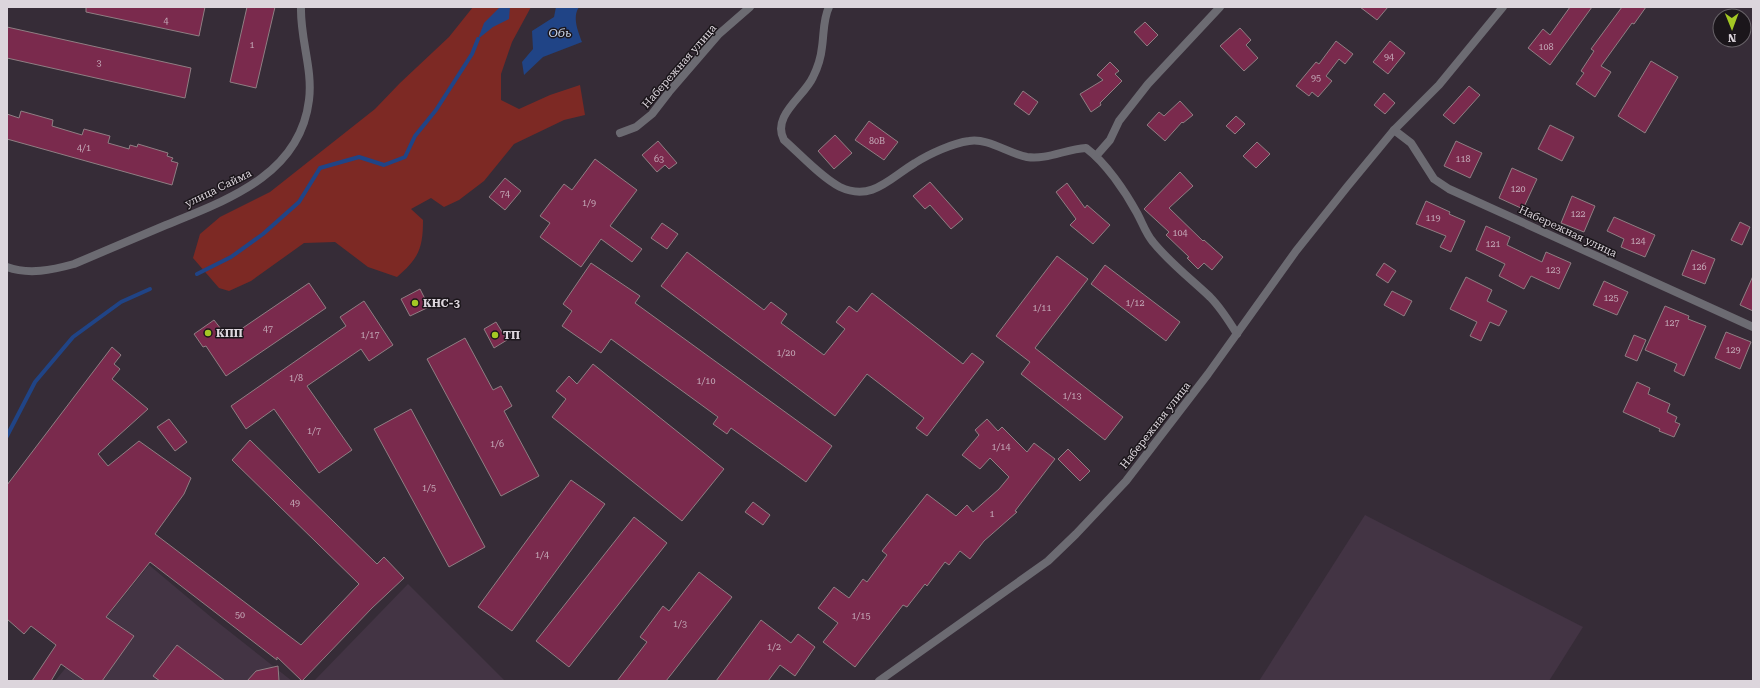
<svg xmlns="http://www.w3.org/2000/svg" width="1760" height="688" viewBox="0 0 1760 688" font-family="'Roboto Serif',serif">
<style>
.built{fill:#433444}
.green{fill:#7d2924}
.water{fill:#204486}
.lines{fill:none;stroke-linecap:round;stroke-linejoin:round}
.stream{stroke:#204486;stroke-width:4}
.building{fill:#7a2a4d;stroke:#8f7e83}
.minor{stroke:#6c6b72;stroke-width:8}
.poi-dot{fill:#a4c824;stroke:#1b161b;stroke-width:1.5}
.labels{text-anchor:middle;stroke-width:3;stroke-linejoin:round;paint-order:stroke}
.number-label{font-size:9px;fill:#c4aab8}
.street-label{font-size:11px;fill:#dcd5dc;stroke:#1b161b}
.poi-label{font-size:11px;font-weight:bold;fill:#dcd5dc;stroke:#1b161b;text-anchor:start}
.water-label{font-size:12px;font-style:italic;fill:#cdd8ec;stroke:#1b161b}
</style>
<rect width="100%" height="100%" fill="#362c37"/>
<g class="built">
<polygon points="1365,515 1583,627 1549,681 1259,681"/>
<polygon points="149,565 211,617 292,681 55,681"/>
<polygon points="408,584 505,681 314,681"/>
</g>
<path class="green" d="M473 7H531L512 42 501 74V100L519 109 550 95 580 85 585 115 564 120 514 144 484 181 459 200 444 207 431 198 411 209 423 220C423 248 419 258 397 277L368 267 335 242 304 243 251 281 229 291 219 288 193 258 200 234 220 217 270 192 375 109 400 83 449 37Z"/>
<g class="water">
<polygon points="500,7 510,7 509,19 493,27 478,39 484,23"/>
<path d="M556 7H579C572 17 578 31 582 42L543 57 524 75 522 62 533 49 532 31 554 17Z"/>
</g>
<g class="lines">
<g class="stream">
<polyline points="197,274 231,257 263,234 299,202 320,168 359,157 384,165 405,157 415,136 436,110 472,54 478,39"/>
<polyline points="7,436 35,382 73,337 121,302 150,289"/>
</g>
</g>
<g class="building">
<polygon points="86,7 205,7 199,36 86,12"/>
<polygon points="247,7 275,7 256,88 230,82"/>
<polygon points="1360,7 1388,7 1377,20"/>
<polygon points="1570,7 1592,7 1550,65 1528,48 1543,29 1550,35"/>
<polygon points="1622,7 1646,7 1634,24 1632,23 1601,66 1611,72 1595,97 1576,84 1584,73 1581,71 1594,51 1591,49"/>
<polygon points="1145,22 1158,35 1147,46 1134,32"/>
<polygon points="7,27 191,68 185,98 7,58"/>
<polygon points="1240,28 1251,40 1246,45 1258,58 1244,71 1220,46"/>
<polygon points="1336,41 1353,54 1345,64 1339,59 1326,76 1332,81 1318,97 1312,92 1309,96 1296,86 1316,62 1319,64"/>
<polygon points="1390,41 1405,53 1388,74 1373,62"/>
<polygon points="1651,61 1678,77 1645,133 1618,116"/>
<polygon points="1110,62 1119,71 1115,74 1122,81 1100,103 1101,105 1091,112 1080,94 1103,80 1097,75"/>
<polygon points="1469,86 1480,95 1454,124 1443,115"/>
<polygon points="1023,91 1038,102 1029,115 1014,104"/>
<polygon points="1384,93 1395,103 1385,114 1374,105"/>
<polygon points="1180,101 1193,115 1183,123 1182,122 1165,141 1147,125 1159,112 1164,116"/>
<polygon points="21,111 53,120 52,126 82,135 84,129 110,136 108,143 129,149 130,145 137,147 138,144 168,153 167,156 173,158 171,161 178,163 172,185 7,139 7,114 19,118"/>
<polygon points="1236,116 1245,124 1235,134 1226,126"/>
<polygon points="869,121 898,142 884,160 855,140"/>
<polygon points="1550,125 1574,137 1562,161 1538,149"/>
<polygon points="835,135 852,153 834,169 818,151"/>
<polygon points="658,141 677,163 669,169 665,165 657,172 642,155"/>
<polygon points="1456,141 1482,153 1470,178 1444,166"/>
<polygon points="1257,142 1270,154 1256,168 1243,156"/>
<polygon points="595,159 637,190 610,226 642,249 632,262 601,239 581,267 540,237 550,223 540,216 564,184 572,190"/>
<polygon points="1512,168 1537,179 1523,209 1499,198"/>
<polygon points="1180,172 1193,186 1169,208 1203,241 1204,240 1223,257 1212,270 1204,263 1198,269 1187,258 1189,257 1166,235 1169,232 1144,209"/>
<polygon points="505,178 521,191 505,210 489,197"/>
<polygon points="930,182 963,219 951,229 930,205 925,209 913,196"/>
<polygon points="1067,183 1085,208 1087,205 1110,225 1093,244 1070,225 1076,219 1056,192"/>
<polygon points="1572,196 1595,206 1584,232 1561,223"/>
<polygon points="1426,201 1450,212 1449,214 1465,221 1451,252 1440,247 1446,236 1416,224"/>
<polygon points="1614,217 1655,235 1645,257 1621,247 1624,239 1607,231"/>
<polygon points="1740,222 1750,227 1742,245 1731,240"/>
<polygon points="662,223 678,234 667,249 651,238"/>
<polygon points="1486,226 1510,237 1507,245 1542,262 1546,252 1571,263 1559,289 1531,276 1524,289 1499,276 1505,264 1476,250"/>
<polygon points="1692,250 1715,259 1705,284 1682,275"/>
<polygon points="687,252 764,310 771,302 787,314 781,323 824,355 845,329 836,322 849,306 857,312 872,293 963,364 972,353 984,362 927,436 916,428 924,418 867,374 835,416 661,286"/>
<polygon points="1057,256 1088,279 1035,348 1123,417 1105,440 1021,374 1030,362 996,336"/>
<polygon points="591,263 640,296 635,303 832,446 806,482 731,428 727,434 713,424 718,417 611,339 601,353 562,326 572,311 563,304"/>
<polygon points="1384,263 1396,271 1388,283 1376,275"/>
<polygon points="1105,265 1180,322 1166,341 1091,284"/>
<polygon points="1753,276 1753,311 1740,305"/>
<polygon points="1466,277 1492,290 1487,301 1507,311 1499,326 1490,322 1481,341 1470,336 1477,322 1450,309"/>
<polygon points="1604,281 1628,292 1617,315 1593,305"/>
<polygon points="309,283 326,308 226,376 206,346 203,347 194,334 214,320 228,338"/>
<polygon points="420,289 429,307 410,316 401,299"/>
<polygon points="1392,291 1412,301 1404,316 1384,305"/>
<polygon points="364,301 393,345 369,361 361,349 307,386 352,450 319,473 274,409 246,429 231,406 346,326 340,317"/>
<polygon points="1665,306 1689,316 1688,319 1706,326 1684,376 1674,371 1677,364 1645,350"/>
<polygon points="496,322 507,340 494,348 484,329"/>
<polygon points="1726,332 1751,342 1740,369 1715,358"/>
<polygon points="1634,335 1646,340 1637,361 1625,356"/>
<polygon points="465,338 493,390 501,386 512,406 504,411 539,476 501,496 427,359"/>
<polygon points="112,347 121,355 114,364 120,369 112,379 148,409 98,454 108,466 139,441 191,478 184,494 155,534 301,645 359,584 232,460 250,440 377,564 384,557 404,578 372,608 302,681 277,657 277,660 150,562 106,617 134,636 102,681 85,681 61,664 51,681 32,681 56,645 31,626 24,634 7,619 7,485"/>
<polygon points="593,364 724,469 682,521 552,417 566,399 556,391 569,376 577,384"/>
<polygon points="1637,382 1650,388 1648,394 1670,404 1667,412 1677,417 1675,422 1680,424 1674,437 1659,431 1660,429 1623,412"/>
<polygon points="411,409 485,547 449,567 374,429"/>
<polygon points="169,419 187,442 175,451 157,427"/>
<polygon points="987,419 998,431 1002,427 1027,452 1034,443 1055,459 1015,511 1017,512 984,541 970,559 960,551 949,565 945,562 927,586 925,584 907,607 903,605 855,667 823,642 838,623 818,608 834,587 849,598 863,579 867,582 887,555 882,551 927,494 956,516 967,505 973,512 999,489 1009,477 990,458 980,469 962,455 979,435 975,430"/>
<polygon points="1068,449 1090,471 1080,481 1058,459"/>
<polygon points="571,480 605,504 512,631 478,607"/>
<polygon points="753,502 770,515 763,525 745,512"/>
<polygon points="634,517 667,543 569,667 536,641"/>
<polygon points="699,572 732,597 666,681 617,681 647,642 640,637 663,606 669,611"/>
<polygon points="761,620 791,643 798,634 815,647 795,676 780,665 768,681 716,681"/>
<polygon points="177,645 225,681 160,681 153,676"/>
<polygon points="278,666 279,681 247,681 256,671"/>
</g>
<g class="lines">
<g class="minor">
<path d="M829 7C823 19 824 34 822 47 821 57 818 67 813 77 804 97 771 116 784 140 800 154 822 178 840 187 872 202 890 178 915 163 929 154 953 143 969 141 989 138 1007 153 1027 157 1047 160 1066 149 1086 148 1106 163 1125 191 1137 213 1142 222 1146 234 1153 242 1170 263 1191 279 1210 297 1221 308 1229 321 1237 334"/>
<polyline points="1394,130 1411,143 1434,179 1449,189 1753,327"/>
<polyline points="620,133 636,127 652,114 669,92 719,34 750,7"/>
<polyline points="1096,156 1110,140 1119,121 1148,84 1220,7"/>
<path d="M7 267C29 275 52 270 74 264 104 251 135 238 166 225 227 200 300 175 309 100 313 69 300 39 301 7"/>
<polyline points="879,681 1048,561 1076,534 1126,481 1208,374 1296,251 1347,187 1394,130 1439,85 1503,7"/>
</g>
</g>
<g class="poi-dot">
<circle cx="415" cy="303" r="4"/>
<circle cx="208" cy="333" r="4"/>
<circle cx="495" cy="335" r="4"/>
</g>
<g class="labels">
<g class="number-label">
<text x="166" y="24">4</text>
<text x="252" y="48">1</text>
<text x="1546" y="50">108</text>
<text x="1389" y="60">94</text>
<text x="99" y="66">3</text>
<text x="1316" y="81">95</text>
<text x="877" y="144">80В</text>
<text x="84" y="151">4/1</text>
<text x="659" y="162">63</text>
<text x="1463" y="162">118</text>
<text x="1518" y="192">120</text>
<text x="505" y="197">74</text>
<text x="589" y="206">1/9</text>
<text x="1578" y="217">122</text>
<text x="1433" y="221">119</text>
<text x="1180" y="236">104</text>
<text x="1638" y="244">124</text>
<text x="1493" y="247">121</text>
<text x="1699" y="270">126</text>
<text x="1553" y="273">123</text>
<text x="1611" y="301">125</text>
<text x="1135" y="306">1/12</text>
<text x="1042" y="311">1/11</text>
<text x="1672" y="326">127</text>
<text x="268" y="332">47</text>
<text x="370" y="338">1/17</text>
<text x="1733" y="353">129</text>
<text x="786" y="356">1/20</text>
<text x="296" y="381">1/8</text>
<text x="706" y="384">1/10</text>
<text x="1072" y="399">1/13</text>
<text x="314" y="434">1/7</text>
<text x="497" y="447">1/6</text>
<text x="1001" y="450">1/14</text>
<text x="429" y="491">1/5</text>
<text x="295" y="506">49</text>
<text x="992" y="517">1</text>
<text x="542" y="558">1/4</text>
<text x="240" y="618">50</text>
<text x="861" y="619">1/15</text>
<text x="680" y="627">1/3</text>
<text x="774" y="650">1/2</text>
</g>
<g class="street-label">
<text transform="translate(679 66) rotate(-49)" y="4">Набережная улица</text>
<text transform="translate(218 188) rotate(-26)" y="4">улица Сайма</text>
<text transform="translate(1568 231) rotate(25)" y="4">Набережная улица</text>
<text transform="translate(1155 425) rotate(-52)" y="4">Набережная улица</text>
</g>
<g class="poi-label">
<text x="423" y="307">КНС-3</text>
<text x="216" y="337">КПП</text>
<text x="503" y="339">ТП</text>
</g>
<g class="water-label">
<text x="560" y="37">Обь</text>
</g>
</g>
<rect width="1760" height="688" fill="none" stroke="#dcd5dc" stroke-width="16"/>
<g transform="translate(1732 28) rotate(179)"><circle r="19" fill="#1b161b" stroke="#686268"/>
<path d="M0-3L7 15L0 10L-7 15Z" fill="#a4c824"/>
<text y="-6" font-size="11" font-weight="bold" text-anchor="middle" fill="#dcd5dc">N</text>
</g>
</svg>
